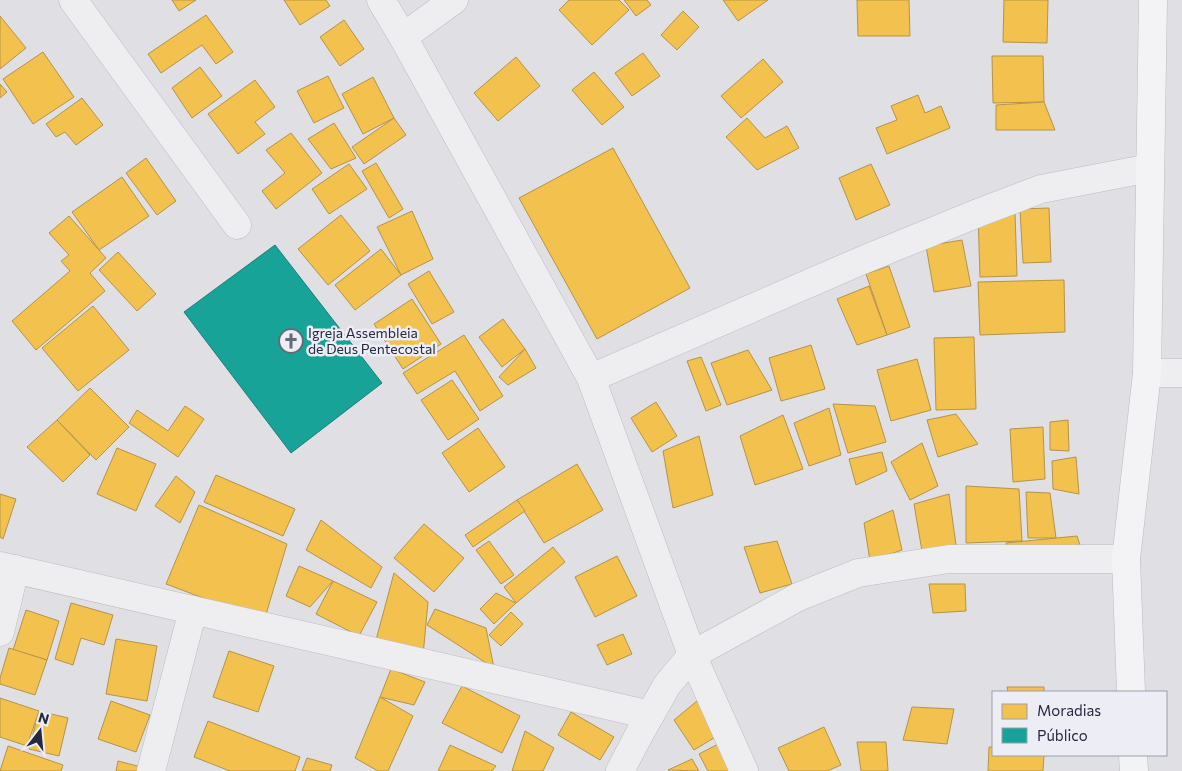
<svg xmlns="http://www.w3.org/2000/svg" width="1182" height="771" viewBox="0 0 1182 771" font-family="Commissioner,sans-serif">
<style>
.homes{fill:#f2c14e;stroke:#b59349}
.public{fill:#17a398;stroke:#1c7e7d}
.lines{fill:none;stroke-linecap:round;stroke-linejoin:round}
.minor-casing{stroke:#bcbcc2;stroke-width:29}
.primary-casing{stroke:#bbbcc2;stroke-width:29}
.minor{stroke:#eeeef1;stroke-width:28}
.primary{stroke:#f3f3f5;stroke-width:28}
.labels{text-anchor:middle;stroke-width:5;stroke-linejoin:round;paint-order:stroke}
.poi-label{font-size:14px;fill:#26283e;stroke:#ecedf5;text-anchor:start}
</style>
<rect width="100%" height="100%" fill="#dfdfe4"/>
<g class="homes">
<polygon points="172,0 196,0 179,11"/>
<polygon points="284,0 326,0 330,6 300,25"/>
<polygon points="569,0 619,0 629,10 592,45 559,10"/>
<polygon points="624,0 647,0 651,5 636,16"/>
<polygon points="723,0 768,0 738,21"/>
<polygon points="857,0 909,0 910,36 858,36"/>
<polygon points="1004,0 1048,0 1047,43 1003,42"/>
<polygon points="683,11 699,27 677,50 661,35"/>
<polygon points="206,15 233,52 216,64 202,45 161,73 148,54"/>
<polygon points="0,16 26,48 0,69"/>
<polygon points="344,20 364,49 340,66 320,37"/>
<polygon points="43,52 74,97 33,124 3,79"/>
<polygon points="643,53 660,76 632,96 615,73"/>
<polygon points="992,56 1043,56 1044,102 993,103"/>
<polygon points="516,57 540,86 498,121 474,93"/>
<polygon points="763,59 783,82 741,118 721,96"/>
<polygon points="200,67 222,96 192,118 172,88"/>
<polygon points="594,72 624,107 602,125 572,90"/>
<polygon points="328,76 344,108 314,123 297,91"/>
<polygon points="373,77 394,118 363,134 342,94"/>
<polygon points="255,80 275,107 255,122 265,134 238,154 208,114"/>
<polygon points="0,84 7,92 0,98"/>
<polygon points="918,95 925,113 941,106 950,128 887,154 876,128 897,120 891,106"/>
<polygon points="82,98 103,125 76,145 65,132 56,137 46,124"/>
<polygon points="1044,102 1055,130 996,130 996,105"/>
<polygon points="394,118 406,135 364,164 352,147"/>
<polygon points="747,118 765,138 787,126 799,148 757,170 726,137"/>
<polygon points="334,123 356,158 331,169 308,139"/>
<polygon points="291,133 322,173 276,209 262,191 285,173 266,150"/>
<polygon points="613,148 690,288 597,339 519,198"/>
<polygon points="146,158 176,201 157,215 126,173"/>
<polygon points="376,163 403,209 389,218 362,171"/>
<polygon points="349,164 367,189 329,214 312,189"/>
<polygon points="871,164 890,205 856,220 839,178"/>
<polygon points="122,177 149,216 99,250 72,212"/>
<polygon points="1049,208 1051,262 1023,263 1020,209"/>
<polygon points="412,211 433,259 401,275 377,227"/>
<polygon points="1015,212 1017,276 980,277 978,213"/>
<polygon points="341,215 370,251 328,285 298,249"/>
<polygon points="69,216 106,258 90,273 105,291 36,350 12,321 70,271 61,261 69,255 49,233"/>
<polygon points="962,240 971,286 934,292 926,246"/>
<polygon points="381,249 401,275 355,310 335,285"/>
<polygon points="118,252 156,294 137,311 99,270"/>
<polygon points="889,266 910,327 887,335 866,274"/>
<polygon points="429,271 454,312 432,324 408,284"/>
<polygon points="1064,280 1065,332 980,335 978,282"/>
<polygon points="869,286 887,335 857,345 837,299"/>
<polygon points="412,299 441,344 403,369 374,324"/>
<polygon points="93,306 129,350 78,391 42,348"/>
<polygon points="503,319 525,349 502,367 479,337"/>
<polygon points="464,335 503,396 480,411 455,371 417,394 403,373"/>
<polygon points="974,337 976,409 936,410 934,338"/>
<polygon points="811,345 825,389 781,401 769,358"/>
<polygon points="525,349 536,368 508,385 499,377"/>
<polygon points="748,350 772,390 727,405 711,363"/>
<polygon points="701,357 721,405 706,411 687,361"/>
<polygon points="917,359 931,410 891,421 877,370"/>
<polygon points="452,380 479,419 448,440 421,400"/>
<polygon points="90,388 129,427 96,460 57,420"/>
<polygon points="656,402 677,436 652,452 631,418"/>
<polygon points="833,404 875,406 886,442 848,453"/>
<polygon points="185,406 204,419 178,457 129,423 137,410 168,431"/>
<polygon points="829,408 841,455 809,466 794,423"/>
<polygon points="956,414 978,444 938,457 927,420"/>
<polygon points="783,415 803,469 755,485 740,436"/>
<polygon points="57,420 90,455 63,482 27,447"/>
<polygon points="1068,420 1069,451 1050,450 1050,422"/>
<polygon points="1043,427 1045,479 1013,482 1010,429"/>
<polygon points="478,428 505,467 469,492 442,453"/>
<polygon points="699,436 713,495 673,508 663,451"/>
<polygon points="922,443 938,486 910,500 891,462"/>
<polygon points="117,448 156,464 136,511 97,494"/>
<polygon points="882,452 887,471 856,485 849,459"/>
<polygon points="1076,457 1079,494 1053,489 1052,461"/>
<polygon points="577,464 603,510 544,543 517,500"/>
<polygon points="216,475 295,509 283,536 204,502"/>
<polygon points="176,476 195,492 180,523 155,506"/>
<polygon points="966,486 1019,489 1022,541 966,543"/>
<polygon points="1026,492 1050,493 1056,538 1028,538"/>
<polygon points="0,494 16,499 3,539 0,537"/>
<polygon points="949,494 957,552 923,557 914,504"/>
<polygon points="517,500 525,511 473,547 465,535"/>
<polygon points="199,505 287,544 264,621 166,584"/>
<polygon points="893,510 902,550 870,561 864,523"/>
<polygon points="321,520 382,567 371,588 306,550"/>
<polygon points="424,524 464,558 434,592 394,558"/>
<polygon points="1077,536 1083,554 1007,558 1006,543"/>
<polygon points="489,541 514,575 501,584 476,550"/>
<polygon points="777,541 792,584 760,593 744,547"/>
<polygon points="553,547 565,562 516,603 504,587"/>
<polygon points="617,556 637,596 595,617 575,577"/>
<polygon points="299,566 333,581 310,607 286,596"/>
<polygon points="394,573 428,602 423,656 376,640"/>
<polygon points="333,581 377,602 359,636 316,614"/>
<polygon points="929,584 965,584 966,611 933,613"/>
<polygon points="496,593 516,603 494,624 480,609"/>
<polygon points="71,603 113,615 104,645 81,638 73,665 55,659"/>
<polygon points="435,609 486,628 494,668 427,625"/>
<polygon points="26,610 59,621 47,660 13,650"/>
<polygon points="511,612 523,624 501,646 489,635"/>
<polygon points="623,634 632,654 607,665 597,645"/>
<polygon points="116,639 157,646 147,701 106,694"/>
<polygon points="9,648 47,660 35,695 0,684 0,678"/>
<polygon points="229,651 274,666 258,712 213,697"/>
<polygon points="391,669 425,682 414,705 380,697"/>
<polygon points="462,686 520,716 502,753 442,723"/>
<polygon points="1007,687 1044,687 1044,692 1008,692"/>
<polygon points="380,697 413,716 388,771 378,771 355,758"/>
<polygon points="0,698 39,711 27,746 0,737"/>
<polygon points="111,701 150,715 136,752 98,739"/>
<polygon points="697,701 722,733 694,750 674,720"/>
<polygon points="912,707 954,709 947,744 903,740"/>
<polygon points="39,711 68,718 59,756 29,749"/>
<polygon points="571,712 614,737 600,760 558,735"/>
<polygon points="208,721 300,757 295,771 230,771 194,757"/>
<polygon points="824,727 841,765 827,771 789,771 778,748"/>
<polygon points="525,731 554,748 543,771 512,771"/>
<polygon points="724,741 737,771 708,771 699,754"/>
<polygon points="857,742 886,742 888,771 861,771"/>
<polygon points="450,745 496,766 492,771 438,771"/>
<polygon points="8,746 63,765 61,771 0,771"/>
<polygon points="989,747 993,747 993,755 1044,755 1043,771 988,771"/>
<polygon points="307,758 332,765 330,771 302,771"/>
<polygon points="692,759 699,771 668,770"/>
<polygon points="118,761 145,768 144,771 116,771"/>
</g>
<polygon class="public" points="275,245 382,383 291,453 184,312"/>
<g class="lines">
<g class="minor-casing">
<g id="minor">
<polyline points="73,0 237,225"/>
<polyline points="381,0 403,37 591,378 692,655 744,771"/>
<polyline points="403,37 454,0"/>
<polyline points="1147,373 1182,373"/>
<polyline points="591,378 863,260 978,213 1041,189 1150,168"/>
<polyline points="0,566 650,715"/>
<polyline points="0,632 15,569"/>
<polyline points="151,771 193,610"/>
<polyline points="620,771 641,731 667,685 692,655 798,597 858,573 949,559 1126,559"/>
</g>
</g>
<g class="primary-casing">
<g id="primary">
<polyline points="1131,692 1126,559 1147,373 1153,0"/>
<polyline points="1133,755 1134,771"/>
</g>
</g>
<use href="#minor" class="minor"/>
<use href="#primary" class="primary"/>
</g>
<defs>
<g id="church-ring" transform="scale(1.25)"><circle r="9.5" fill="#ecedf5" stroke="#676878" stroke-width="1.5"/><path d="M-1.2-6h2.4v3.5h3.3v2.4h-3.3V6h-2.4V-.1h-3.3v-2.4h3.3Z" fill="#676878"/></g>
</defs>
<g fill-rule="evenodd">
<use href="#church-ring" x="291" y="341"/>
</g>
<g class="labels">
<g class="poi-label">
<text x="308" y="338">Igreja Assembleia<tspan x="308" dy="16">de Deus Pentecostal</tspan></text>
</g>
</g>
<rect x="992" y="691" width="175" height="65" fill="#ecedf5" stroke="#9d9eac"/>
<rect x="1002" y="704" width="25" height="15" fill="#f2c14e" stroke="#9d9eac"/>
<text x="1037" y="716" font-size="15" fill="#26283e">Moradias</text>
<rect x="1002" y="728" width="25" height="15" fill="#17a398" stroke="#9d9eac"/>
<text x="1037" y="741" font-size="15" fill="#26283e">Público</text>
<g transform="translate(40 731) rotate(16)" stroke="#ecedf5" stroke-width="4" paint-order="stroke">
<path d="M0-4L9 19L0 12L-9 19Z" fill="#26283e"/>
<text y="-8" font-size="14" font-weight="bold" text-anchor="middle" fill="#26283e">N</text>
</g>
</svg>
